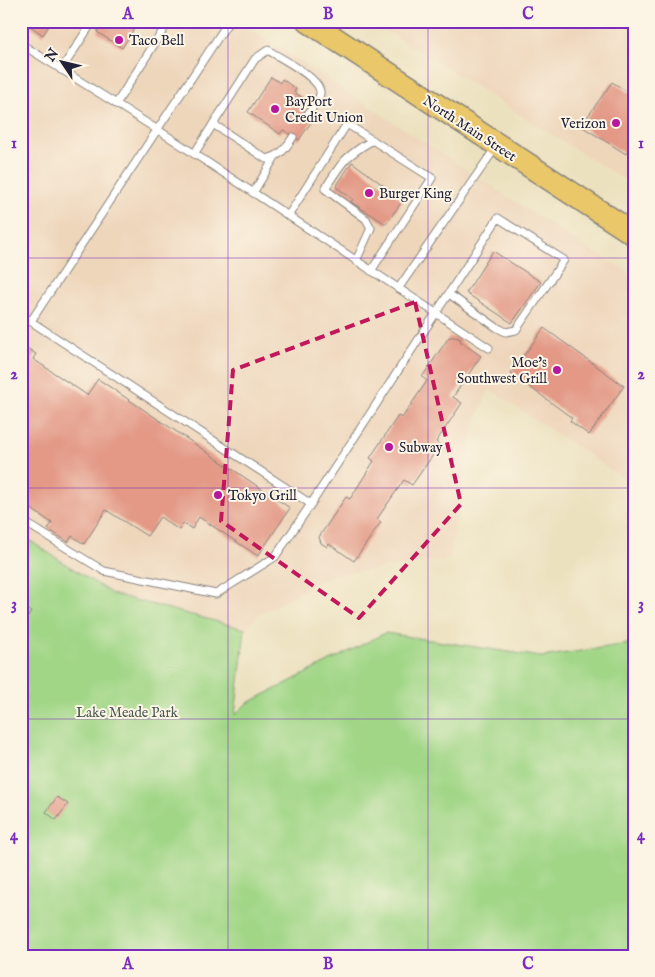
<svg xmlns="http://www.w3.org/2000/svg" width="655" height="977" viewBox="0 0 655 977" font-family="'IM FELL English',serif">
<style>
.built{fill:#eed6bb}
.green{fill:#a0d686;stroke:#617c60}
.building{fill:#e39986}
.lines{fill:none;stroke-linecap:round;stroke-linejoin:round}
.lane-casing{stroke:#87827d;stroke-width:9}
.primary-casing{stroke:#87827d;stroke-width:25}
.lane{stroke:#fff;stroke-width:7}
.primary{stroke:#eac769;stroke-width:22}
.marked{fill:none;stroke:#c2185b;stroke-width:4;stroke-dasharray:10 6;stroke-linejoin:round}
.grid{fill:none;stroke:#7b2cbf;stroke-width:1;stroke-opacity:0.55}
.poi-dot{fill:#b5179e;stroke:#fcf5e5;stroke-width:2}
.labels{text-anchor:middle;stroke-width:4;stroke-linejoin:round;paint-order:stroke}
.poi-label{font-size:14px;fill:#22223b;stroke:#fcf5e5;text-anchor:start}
.street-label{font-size:14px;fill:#22223b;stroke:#fcf5e5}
.park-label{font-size:14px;fill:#485852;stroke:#fcf5e5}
.neatline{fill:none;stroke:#7b2cbf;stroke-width:2}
.grid-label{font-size:16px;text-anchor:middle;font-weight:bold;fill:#7b2cbf}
</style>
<rect width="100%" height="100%" fill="#fcf5e5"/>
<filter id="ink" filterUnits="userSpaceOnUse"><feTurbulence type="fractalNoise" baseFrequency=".02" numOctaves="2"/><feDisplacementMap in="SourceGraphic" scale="10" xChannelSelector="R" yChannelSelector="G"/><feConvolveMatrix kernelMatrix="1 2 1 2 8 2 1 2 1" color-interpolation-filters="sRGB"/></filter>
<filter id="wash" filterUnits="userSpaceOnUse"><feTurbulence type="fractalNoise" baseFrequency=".0096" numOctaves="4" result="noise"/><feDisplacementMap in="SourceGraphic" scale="20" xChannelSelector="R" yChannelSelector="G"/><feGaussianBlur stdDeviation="1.12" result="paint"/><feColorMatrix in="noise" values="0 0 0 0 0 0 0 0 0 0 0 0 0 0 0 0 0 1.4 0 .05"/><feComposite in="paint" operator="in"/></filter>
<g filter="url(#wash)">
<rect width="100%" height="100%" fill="#ece1bf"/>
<g class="built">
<polygon points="21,21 238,21 588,249 634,275 634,485 489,389 474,425 449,559 332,575 259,614 245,629 112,594 21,535"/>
<polygon points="371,21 634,21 634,186"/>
</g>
<polygon class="green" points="21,535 112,594 245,629 235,715 246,704 385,633 541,657 634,643 634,956 21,956"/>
<g id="blocks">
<g class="building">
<polygon points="23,21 52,21 43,35"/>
<polygon points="103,21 139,21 122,48 97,32"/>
<polygon points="271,77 280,83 282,79 296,89 294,92 303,98 297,106 314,118 299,140 283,130 280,134 248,112"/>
<polygon points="612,82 634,96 634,142 626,154 581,126"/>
<polygon points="352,162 403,200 386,224 351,202 353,199 336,187"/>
<polygon points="493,251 541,282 512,323 466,293"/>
<polygon points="544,328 624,386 589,435 570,421 572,418 511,373"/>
<polygon points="449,337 455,337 461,339 460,341 481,356 453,397 462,403 436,442 440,445 412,485 404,480 377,519 381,522 354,561 329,544 327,547 321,543 319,537 346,497 350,499 374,461 370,458 398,416 402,418 427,381 422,377"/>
<polygon points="21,344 36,354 33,359 87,395 98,379 290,508 258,556 199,517 192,529 183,523 179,530 160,517 147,536 106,510 84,544 72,536 68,542 48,529 52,523 21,502"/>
<polygon points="21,605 31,612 21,627"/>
<polygon points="57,797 68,804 56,820 46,812"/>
</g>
</g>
</g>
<g filter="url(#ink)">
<use href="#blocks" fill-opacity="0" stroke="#87827d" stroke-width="1"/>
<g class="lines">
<g class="lane-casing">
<g id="lane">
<polyline points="21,44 169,137 489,348"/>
<polyline points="61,70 93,21"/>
<polyline points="116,104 169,21"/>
<path d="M213 124 266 159C280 157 286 148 293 137"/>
<path d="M194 154 255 59 268 50C280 58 323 79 320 94 319 100 312 108 308 114"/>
<polyline points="253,193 275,157"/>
<polyline points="288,216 347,124 432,178 371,271"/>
<path d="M356 261 371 228 366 219 325 189C341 163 345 156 373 140"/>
<polyline points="398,289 496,147"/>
<polyline points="21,315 311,504 498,218 564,260 516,330 506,332 496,327 449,294"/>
<polyline points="31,321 229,21"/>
<polyline points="21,520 104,571 216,594 275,557 311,504"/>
</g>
</g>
<g class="primary-casing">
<polyline id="primary" points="308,21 634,234"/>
</g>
<use href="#lane" class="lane"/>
<use href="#primary" class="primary"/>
</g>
</g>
<path class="marked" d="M415 302 461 504 359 618 221 521 233 370Z"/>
<path class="grid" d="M228 21V956M428 21V956M21 258H634M21 488H634M21 719H634"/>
<g class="poi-dot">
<circle cx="119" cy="40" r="5"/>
<circle cx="275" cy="109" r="5"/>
<circle cx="616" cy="123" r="5"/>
<circle cx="369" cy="193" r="5"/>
<circle cx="557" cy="370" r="5"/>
<circle cx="389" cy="447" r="5"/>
<circle cx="218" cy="495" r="5"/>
</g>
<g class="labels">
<g class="poi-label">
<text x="129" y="45">Taco Bell</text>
<text x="285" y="106">BayPort<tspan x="285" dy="16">Credit Union</tspan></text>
<text x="606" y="128" text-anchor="end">Verizon</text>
<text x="379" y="198">Burger King</text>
<text x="547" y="367" text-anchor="end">Moe's<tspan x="547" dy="16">Southwest Grill</tspan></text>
<text x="399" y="452">Subway</text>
<text x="228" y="500">Tokyo Grill</text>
</g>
<g class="street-label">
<text transform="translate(470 128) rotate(33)" y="5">North Main Street</text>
</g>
<g class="park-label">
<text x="127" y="717">Lake Meade Park</text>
</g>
</g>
<rect width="655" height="977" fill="none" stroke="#fcf5e5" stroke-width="55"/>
<g transform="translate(62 62) rotate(305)" stroke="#fcf5e5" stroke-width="4" paint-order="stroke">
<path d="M0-4L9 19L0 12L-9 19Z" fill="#22223b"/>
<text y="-8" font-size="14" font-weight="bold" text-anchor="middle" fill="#22223b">N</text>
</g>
<rect x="28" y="28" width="600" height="922" class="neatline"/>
<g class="grid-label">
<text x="128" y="19">A</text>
<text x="328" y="19">B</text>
<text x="528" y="19">C</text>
<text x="14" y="148">1</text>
<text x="641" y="148">1</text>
<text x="14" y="379">2</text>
<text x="641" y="379">2</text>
<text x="14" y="609">3</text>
<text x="641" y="609">3</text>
<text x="14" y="840">4</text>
<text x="641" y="840">4</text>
<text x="128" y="969">A</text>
<text x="328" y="969">B</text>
<text x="528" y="969">C</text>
</g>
</svg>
